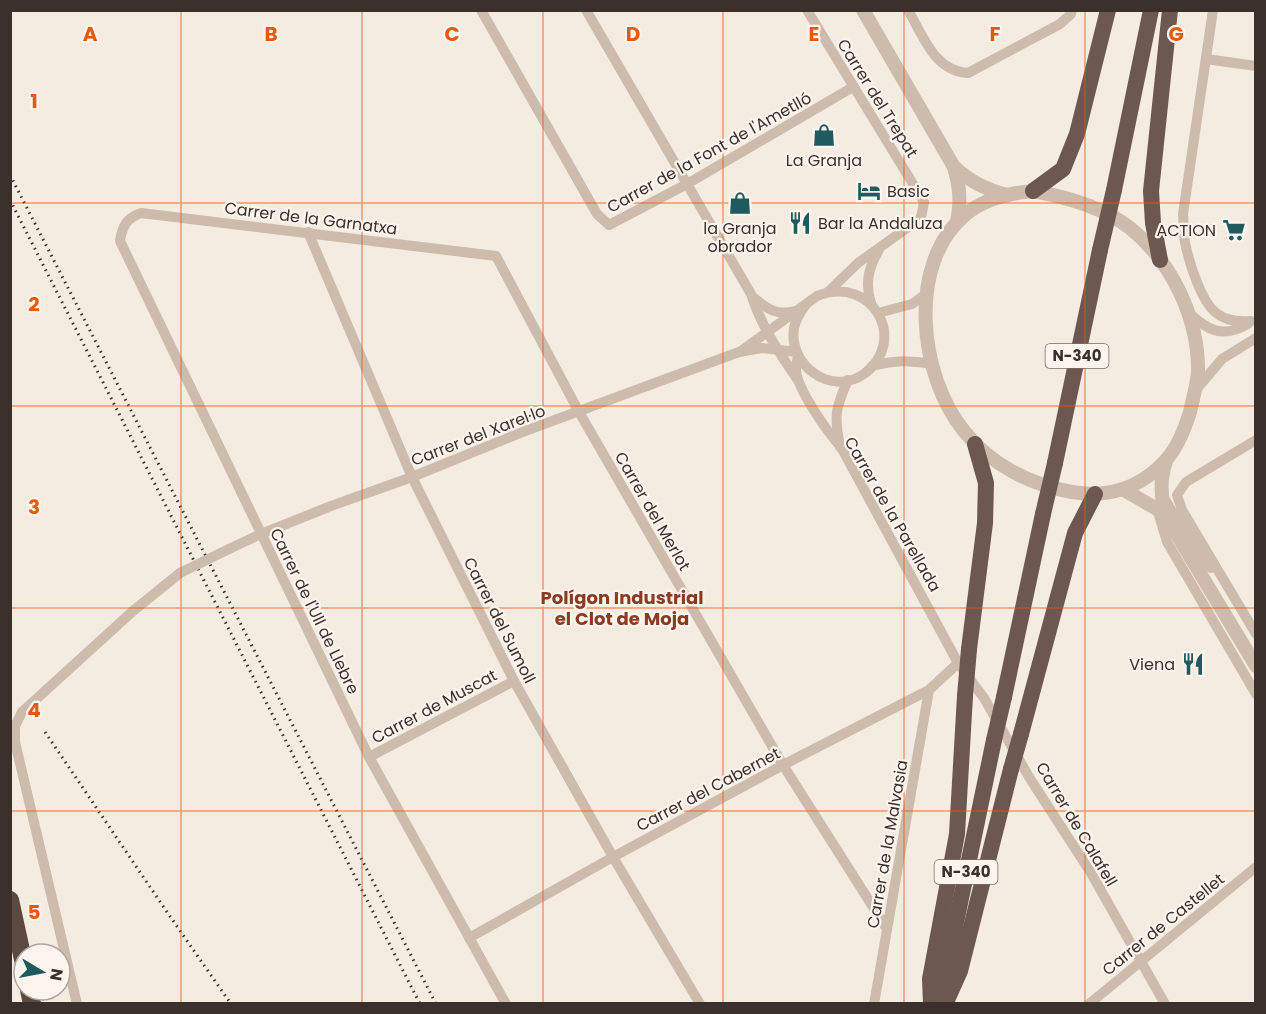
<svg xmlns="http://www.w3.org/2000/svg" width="1266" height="1014" viewBox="0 0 1266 1014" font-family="Poppins,sans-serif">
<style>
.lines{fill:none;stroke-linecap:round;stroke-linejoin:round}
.minor{stroke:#cdbbac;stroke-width:10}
.tertiary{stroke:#cdbbac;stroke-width:14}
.trunk{stroke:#6c584f;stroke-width:16}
.motorway{stroke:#5c4a42;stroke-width:18}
.rail{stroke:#3b302b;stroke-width:3;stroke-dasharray:1.5 4.5;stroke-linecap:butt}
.minor-bridge{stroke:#cdbbac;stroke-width:10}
.trunk-bridge{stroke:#6c584f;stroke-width:16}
.grid{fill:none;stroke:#e8590c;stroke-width:1.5;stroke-opacity:0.55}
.labels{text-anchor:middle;stroke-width:4.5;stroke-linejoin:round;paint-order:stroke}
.shield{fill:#fbf5ee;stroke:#756b66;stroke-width:1.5}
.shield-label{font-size:15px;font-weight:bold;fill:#3b302b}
.street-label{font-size:16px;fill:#3b302b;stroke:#fbf5ee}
.poi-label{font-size:16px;fill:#3b302b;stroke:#fbf5ee}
.neighbourhood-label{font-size:18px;font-weight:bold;fill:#8c3b22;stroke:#fbf5ee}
.grid-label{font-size:20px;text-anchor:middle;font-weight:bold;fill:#e8590c;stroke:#fbf5ee;stroke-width:4.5;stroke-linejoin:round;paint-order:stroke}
</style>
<rect width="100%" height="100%" fill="#f4ebe1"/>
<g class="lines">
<g class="minor">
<polyline points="481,10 597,214 609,225 687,184 853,87"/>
<path d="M586 10 751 294C761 326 779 352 797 379"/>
<polyline points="807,10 924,202 921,218 858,263 829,291"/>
<path d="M908 10C924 37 934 71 968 73L1060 24 1071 14 1072 10"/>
<path d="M1213 10 1183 214C1184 225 1183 237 1186 247 1190 265 1201 300 1215 312 1225 321 1239 322 1251 321"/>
<polyline points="1206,59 1256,66"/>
<polyline points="308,232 412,477 514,681 613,857 700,1004"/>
<path d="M753 297C767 309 777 316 795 311"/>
<path d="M871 303C865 284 868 268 879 250"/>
<path d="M1188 312C1207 330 1222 339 1248 324"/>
<polyline points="878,313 912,304 926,294"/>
<path d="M741 351 817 296C873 274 909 341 864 374 831 397 788 365 794 328 796 318 801 311 807 303"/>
<path d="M798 356C797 360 796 366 796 370 797 389 828 433 841 447L958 663 984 698 1029 777 1091 873 1165 1004"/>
<path d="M872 366C896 360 908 360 932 364"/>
<polyline points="1195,391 1222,359 1256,338"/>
<polyline points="1256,440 1186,482 1177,495 1182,510 1256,634"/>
<path d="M840 447C834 416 835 409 848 380"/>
<polyline points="1166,501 1190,542 1211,568"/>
<polyline points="1158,512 1167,542 1256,694"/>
<polyline points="229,549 261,534 331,506 412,477 525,431 739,352 762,348 797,352"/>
<polyline points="369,757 514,681"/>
<polyline points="469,938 613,857 783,765 929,690 958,663"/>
<polyline points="77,1004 15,742 15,726 22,712 133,611 180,573"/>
<path d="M506 1004 369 757 120 241C122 226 127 218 141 213L496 256 579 412 783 765 887 929"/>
<polyline points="874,1004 929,690"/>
<polyline points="1089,1004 1256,867"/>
</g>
<g class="tertiary">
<path d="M863 10 954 167C960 188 961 201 957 222"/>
<path d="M954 167C971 182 985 189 1007 195"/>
<path d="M1033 191C1067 197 1103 207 1130 228 1171 261 1199 318 1198 372 1197 385 1193 398 1190 412 1185 428 1178 447 1166 460 1141 488 1108 498 1072 492 1030 485 990 464 964 431 919 376 906 263 966 214 984 199 1010 193 1033 191Z"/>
<path d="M1166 461C1159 482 1160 500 1168 520L1256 666"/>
<polyline points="1124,490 1157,509 1166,519"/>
</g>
<g class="trunk">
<polyline points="1114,190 1151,10"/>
<polyline points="1033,191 1063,169 1077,134 1108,10"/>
<polyline points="1160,260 1153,223 1151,191 1170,10"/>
<polyline points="1055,463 1100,250"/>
<polyline points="969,649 985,523 986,483 975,444"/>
<polyline points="1004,697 1043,514"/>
<polyline points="1021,734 1075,533 1095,494"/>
<polyline points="947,1000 960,971 1011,769"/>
<polyline points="931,1004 930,979 957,834 965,696"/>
<polyline points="939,1004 994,740"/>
</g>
<g class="motorway">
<polyline points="10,900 24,964"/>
<polyline points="29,990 32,1004"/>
</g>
<g class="rail">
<polyline points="10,175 436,1004"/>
<polyline points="10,200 420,1004"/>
<polyline points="45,732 167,912 231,1004"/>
</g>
<polyline class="minor-bridge" points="180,573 229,549"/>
<g class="trunk-bridge">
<polyline points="1100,250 1114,190"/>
<polyline points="1043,514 1055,463"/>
<polyline points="965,696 969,649"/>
<polyline points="994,740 1004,697"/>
<polyline points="1011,769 1021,734"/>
</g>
</g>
<path class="grid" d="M181 10V1004M362 10V1004M543 10V1004M723 10V1004M904 10V1004M1085 10V1004M10 203H1256M10 406H1256M10 608H1256M10 811H1256"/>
<defs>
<g id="shop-bare" transform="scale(1.8)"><path d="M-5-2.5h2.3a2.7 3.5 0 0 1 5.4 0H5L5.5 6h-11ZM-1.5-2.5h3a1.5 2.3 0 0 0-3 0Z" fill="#1f5a5e" stroke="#fbf5ee" stroke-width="2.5" paint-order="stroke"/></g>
<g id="hotel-bare" transform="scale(1.8)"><path d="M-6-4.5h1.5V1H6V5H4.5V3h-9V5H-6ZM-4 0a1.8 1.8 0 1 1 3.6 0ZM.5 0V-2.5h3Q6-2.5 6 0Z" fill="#1f5a5e" stroke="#fbf5ee" stroke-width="2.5" paint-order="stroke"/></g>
<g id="restaurant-bare" transform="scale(1.8)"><path d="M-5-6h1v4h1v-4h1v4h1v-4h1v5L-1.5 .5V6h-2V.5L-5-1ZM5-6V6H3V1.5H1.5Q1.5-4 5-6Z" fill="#1f5a5e" stroke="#fbf5ee" stroke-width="2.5" paint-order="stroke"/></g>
<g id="supermarket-bare" transform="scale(1.8)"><path d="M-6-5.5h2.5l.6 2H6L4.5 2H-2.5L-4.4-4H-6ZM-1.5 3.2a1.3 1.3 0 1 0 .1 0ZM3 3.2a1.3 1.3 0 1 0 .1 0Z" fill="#1f5a5e" stroke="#fbf5ee" stroke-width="2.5" paint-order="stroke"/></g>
</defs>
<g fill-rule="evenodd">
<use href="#shop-bare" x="824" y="135"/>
<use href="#hotel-bare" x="869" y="191"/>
<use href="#shop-bare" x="740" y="203"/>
<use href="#restaurant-bare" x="800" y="223"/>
<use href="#supermarket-bare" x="1234" y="230"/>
<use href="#restaurant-bare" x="1193" y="664"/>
</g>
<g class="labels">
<g class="shield">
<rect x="1045.5" y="344" width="63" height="24" rx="4.5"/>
<rect x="934.5" y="860" width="63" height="24" rx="4.5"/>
</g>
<g class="shield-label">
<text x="1077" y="361">N-340</text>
<text x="966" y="877">N-340</text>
</g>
<g class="street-label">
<text transform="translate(878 98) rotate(58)" y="6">Carrer del Trepat</text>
<text transform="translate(709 152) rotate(-29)" y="6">Carrer de la Font de l'Ametlló</text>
<text transform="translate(311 218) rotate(7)" y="6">Carrer de la Garnatxa</text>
<text transform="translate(478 435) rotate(-21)" y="6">Carrer del Xarel·lo</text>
<text transform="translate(653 511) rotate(60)" y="6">Carrer del Merlot</text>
<text transform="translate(893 514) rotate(60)" y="6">Carrer de la Parellada</text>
<text transform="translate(315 611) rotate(64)" y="6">Carrer de l'Ull de Llebre</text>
<text transform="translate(500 620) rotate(63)" y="6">Carrer del Sumoll</text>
<text transform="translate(434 706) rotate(-28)" y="6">Carrer de Muscat</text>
<text transform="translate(708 789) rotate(-28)" y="6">Carrer del Cabernet</text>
<text transform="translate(1077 824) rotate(59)" y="6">Carrer de Calafell</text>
<text transform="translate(887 844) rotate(-80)" y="6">Carrer de la Malvasia</text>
<text transform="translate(1163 924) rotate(-39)" y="6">Carrer de Castellet</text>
</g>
<g class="poi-label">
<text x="824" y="166">La Granja</text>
<text x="887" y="197" text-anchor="start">Basic</text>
<text x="818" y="229" text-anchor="start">Bar la Andaluza</text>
<text x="740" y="234">la Granja<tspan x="740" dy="18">obrador</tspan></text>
<text x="1216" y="236" text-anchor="end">ACTION</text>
<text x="1175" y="670" text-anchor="end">Viena</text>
</g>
<g class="neighbourhood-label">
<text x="622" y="604">Polígon Industrial<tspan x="622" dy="21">el Clot de Moja</tspan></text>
</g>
</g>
<g class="grid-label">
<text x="90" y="41">A</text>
<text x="271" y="41">B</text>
<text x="452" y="41">C</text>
<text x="633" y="41">D</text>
<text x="814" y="41">E</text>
<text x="995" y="41">F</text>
<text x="1176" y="41">G</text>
<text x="34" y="108">1</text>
<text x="34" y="311">2</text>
<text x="34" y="514">3</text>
<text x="34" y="717">4</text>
<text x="34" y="919">5</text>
</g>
<rect width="1266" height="1014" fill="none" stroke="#3b302b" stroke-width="24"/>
<g transform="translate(42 972) rotate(100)"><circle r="28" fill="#fbf5ee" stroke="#aea6a0" stroke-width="1.5"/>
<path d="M0-4.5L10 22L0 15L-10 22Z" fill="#1f5a5e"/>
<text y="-9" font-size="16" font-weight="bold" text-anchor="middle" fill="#3b302b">N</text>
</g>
</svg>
